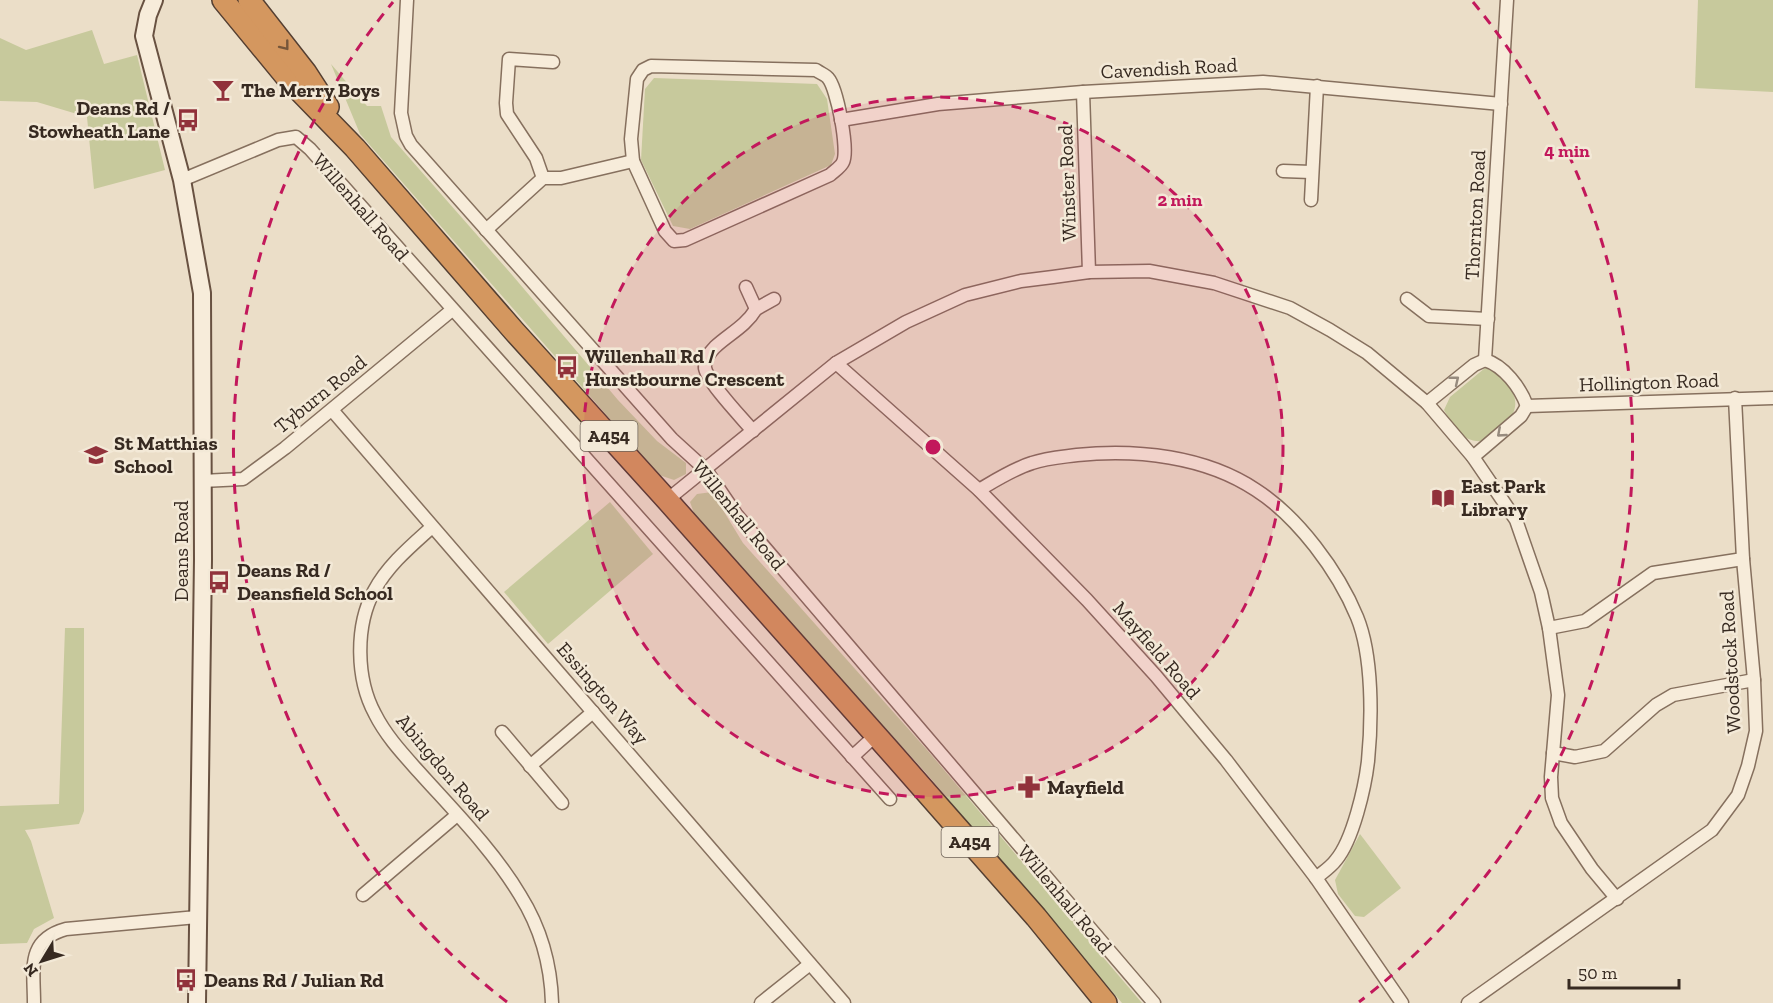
<svg xmlns="http://www.w3.org/2000/svg" width="1773" height="1003" viewBox="0 0 1773 1003" font-family="'Zilla Slab',serif">
<style>
.green{fill:#c7c99c}
.lines{fill:none;stroke-linecap:round;stroke-linejoin:round}
.street-casing{stroke:#86705e;stroke-width:15}
.secondary-casing{stroke:#685141;stroke-width:20}
.highway-casing{stroke:#543f32;stroke-width:24}
.street{stroke:#f7ecda;stroke-width:12}
.secondary{stroke:#f7ecda;stroke-width:16}
.highway{stroke:#d4975f;stroke-width:21}
.oneway{stroke:#76563a}
.oneway2{stroke:#978b7e}
.ring{fill:none;stroke:#c2185b;stroke-width:3;stroke-dasharray:10 8}
.labels{text-anchor:middle;stroke-width:5;stroke-linejoin:round;paint-order:stroke}
.shield{fill:#f3e9d7;stroke:#6f6358;stroke-width:1.5}
.shield-label{font-size:18px;font-weight:bold;fill:#372a21}
.street-label{font-size:20px;fill:#372a21;stroke:#f3e9d7}
.poi-label{font-size:20px;font-weight:bold;fill:#372a21;stroke:#f3e9d7;text-anchor:start}
.centre{fill:#c2185b;stroke:#f3e9d7;stroke-width:3}
.ring-label{font-size:18px;text-anchor:middle;font-weight:bold;fill:#c2185b;stroke:#f3e9d7;stroke-width:5;stroke-linejoin:round;paint-order:stroke}
</style>
<rect width="100%" height="100%" fill="#ebdec8"/>
<g class="green">
<polygon points="1698,0 1773,0 1773,92 1695,88"/>
<polygon points="92,30 104,64 137,55 165,170 94,189 87,117 37,102 0,101 0,38 26,50"/>
<polygon points="331,64 367,106 381,106 391,137 513,276 618,400 657,441 686,463 686,474 674,480 659,475 360,134"/>
<polygon points="654,78 817,84 827,99 835,154 831,165 690,229 673,226 641,160 645,89"/>
<path d="M1485 368C1500 372 1521 393 1514 411 1509 424 1493 433 1483 441 1462 443 1453 426 1444 410L1450 397Z"/>
<polygon points="712,492 743,543 928,751 1142,1003 1122,1003 926,773 757,588 695,516 690,502 697,494"/>
<polygon points="610,502 653,554 548,644 504,592"/>
<polygon points="65,628 84,628 84,811 79,824 25,830 31,841 54,918 34,929 27,943 0,944 0,806 59,804"/>
<polygon points="1360,834 1401,888 1364,917 1355,916 1338,894 1335,880"/>
</g>
<g class="lines">
<g class="street-casing">
<g id="street">
<polyline points="407,0 401,113 406,136 411,145 672,439 706,470 736,514 1154,1003"/>
<path d="M651 66 816 70C820 73 826 75 828 78 837 88 849 150 843 162 841 167 834 171 830 175L685 240 674 241 665 231 633 161 631 139 637 79 643 70Z"/>
<polyline points="1083,92 1089,272"/>
<polyline points="841,120 938,104 1083,92 1263,82 1501,104"/>
<polyline points="1283,171 1311,172"/>
<polyline points="543,178 536,158 507,114 506,103 509,59 553,62"/>
<polyline points="182,180 278,140 296,137 310,149 890,799"/>
<polyline points="1311,200 1317,86"/>
<polyline points="486,230 543,178 561,178 633,161"/>
<path d="M746 287 756 309C746 326 729 334 715 347 710 352 704 360 705 368 708 383 742 418 753 431"/>
<polyline points="1407,299 1429,316 1488,319"/>
<polyline points="756,309 774,299"/>
<polyline points="1485,360 1507,0"/>
<path d="M1485 360C1504 366 1520 387 1527 406"/>
<polyline points="836,363 979,490 1087,600 1156,676 1226,760 1316,878 1402,1003"/>
<polyline points="1427,403 1474,365 1485,360"/>
<polyline points="1527,406 1773,398"/>
<polyline points="332,410 844,1003"/>
<polyline points="1473,457 1521,416 1527,406"/>
<polyline points="202,481 243,479 285,448 452,310"/>
<path d="M979 490C996 480 1013 469 1032 463 1046 458 1062 457 1077 455 1137 449 1205 456 1256 490 1298 517 1338 571 1357 617 1373 656 1372 720 1368 761 1365 787 1353 840 1336 860 1331 867 1323 872 1316 878"/>
<polyline points="667,500 836,363 906,322 965,295 1021,281 1053,277 1089,272 1149,271 1214,283 1290,308 1330,330 1367,353 1427,403 1473,457 1516,520 1541,592 1549,628 1558,695 1551,777 1552,798 1561,823 1592,869 1617,899"/>
<path d="M432 527C411 546 388 565 374 591 355 626 356 679 375 714 386 736 403 754 419 772 454 811 493 850 520 895 540 927 551 965 552 1003"/>
<polyline points="1549,628 1585,621 1653,573 1743,559"/>
<polyline points="502,732 562,803"/>
<polyline points="1553,753 1575,757 1604,751 1656,705 1673,695 1754,680"/>
<polyline points="852,757 876,735"/>
<polyline points="530,766 593,712"/>
<polyline points="363,895 457,815"/>
<path d="M34 1003C34 969 26 940 66 929L197 917"/>
<polyline points="761,1003 810,964"/>
<polyline points="1468,1003 1712,830 1738,795 1748,766 1756,731 1754,680 1743,559 1735,398"/>
</g>
</g>
<g class="secondary-casing">
<polyline id="secondary" points="154,0 148,15 144,36 182,180 202,293 203,559 197,1003"/>
</g>
<g class="highway-casing">
<g id="highway">
<polyline points="223,0 288,79 355,148 514,331 667,500 890,751 1036,917 1106,1003"/>
<polyline points="249,0 306,73 328,107"/>
</g>
</g>
<use href="#street" class="street"/>
<use href="#secondary" class="secondary"/>
<use href="#highway" class="highway"/>
</g>
<defs><path id="oneway-chevron" d="M-2-3.5L2.5 0L-2 3.5" fill="none" stroke-width="1.6" stroke-linecap="round" stroke-linejoin="round" transform="scale(1.5)"/></defs>
<use class="oneway" href="#oneway-chevron" transform="translate(285 46) rotate(52)"/>
<g class="oneway2">
<use href="#oneway-chevron" transform="translate(1455 380) rotate(-39)"/>
<use href="#oneway-chevron" transform="translate(1501 433) rotate(139)"/>
</g>
<circle cx="933" cy="447" r="350" fill="#c2185b" fill-opacity=".12"/>
<g class="ring">
<circle cx="933" cy="447" r="350"/>
<path d="M507 1002A700 700 0 0 1 393 2M1473 2A700 700 0 0 1 1359 1002"/>
</g>
<defs>
<g id="bar-bare" transform="scale(1.8)"><path d="M-6-5H6L.8 .8V4.5H3.5V6h-7V4.5H-.8V.8Z" fill="#91323b" stroke="#f3e9d7" stroke-width="2.5" paint-order="stroke"/></g>
<g id="bus-bare" transform="scale(1.8)"><path d="M-5-6H5V4H4V6H2V4H-2V6H-4V4H-5ZM-3.5-4V0h7V-4ZM-3.5 1.2v1.5H-2V1.2ZM2 1.2v1.5H3.5V1.2Z" fill="#91323b" stroke="#f3e9d7" stroke-width="2.5" paint-order="stroke"/></g>
<g id="school-bare" transform="scale(1.8)"><path d="M0-5L7-2L0 1L-7-2ZM-4 1L0 2.5L4 1V4Q0 6-4 4Z" fill="#91323b" stroke="#f3e9d7" stroke-width="2.5" paint-order="stroke"/></g>
<g id="library-bare" transform="scale(1.8)"><path d="M-6-4Q-3-5.5-.7-3.5V5Q-3 3-6 4ZM6-4Q3-5.5 .7-3.5V5Q3 3 6 4Z" fill="#91323b" stroke="#f3e9d7" stroke-width="2.5" paint-order="stroke"/></g>
<g id="pharmacy-bare" transform="scale(1.8)"><path d="M-2-6h4v4h4v4h-4v4h-4v-4h-4v-4h4Z" fill="#91323b" stroke="#f3e9d7" stroke-width="2.5" paint-order="stroke"/></g>
</defs>
<g fill-rule="evenodd">
<use href="#bar-bare" x="223" y="90"/>
<use href="#bus-bare" x="188" y="120"/>
<use href="#bus-bare" x="567" y="367"/>
<use href="#school-bare" x="96" y="455"/>
<use href="#library-bare" x="1443" y="498"/>
<use href="#bus-bare" x="219" y="582"/>
<use href="#pharmacy-bare" x="1029" y="787"/>
<use href="#bus-bare" x="186" y="980"/>
</g>
<g class="labels">
<g class="shield">
<rect x="580.5" y="421" width="57" height="30" rx="4.5"/>
<rect x="941.5" y="827" width="57" height="30" rx="4.5"/>
</g>
<g class="shield-label">
<text x="609" y="442">A454</text>
<text x="970" y="848">A454</text>
</g>
<g class="street-label">
<text transform="translate(1169 68) rotate(-3)" y="7">Cavendish Road</text>
<text transform="translate(1067 183) rotate(-92)" y="7">Winster Road</text>
<text transform="translate(361 207) rotate(49)" y="7">Willenhall Road</text>
<text transform="translate(1475 215) rotate(-87)" y="7">Thornton Road</text>
<text transform="translate(1649 382) rotate(-2)" y="7">Hollington Road</text>
<text transform="translate(320 394) rotate(-39)" y="7">Tyburn Road</text>
<text transform="translate(739 515) rotate(51)" y="7">Willenhall Road</text>
<text transform="translate(181 551) rotate(-90)" y="7">Deans Road</text>
<text transform="translate(1157 650) rotate(49)" y="7">Mayfield Road</text>
<text transform="translate(1730 662) rotate(-93)" y="7">Woodstock Road</text>
<text transform="translate(603 693) rotate(49)" y="7">Essington Way</text>
<text transform="translate(443 767) rotate(50)" y="7">Abingdon Road</text>
<text transform="translate(1065 899) rotate(50)" y="7">Willenhall Road</text>
</g>
<g class="poi-label">
<text x="241" y="97">The Merry Boys</text>
<text x="170" y="115" text-anchor="end">Deans Rd /<tspan x="170" dy="23">Stowheath Lane</tspan></text>
<text x="585" y="363">Willenhall Rd /<tspan x="585" dy="23">Hurstbourne Crescent</tspan></text>
<text x="114" y="450">St Matthias<tspan x="114" dy="23">School</tspan></text>
<text x="1461" y="493">East Park<tspan x="1461" dy="23">Library</tspan></text>
<text x="237" y="577">Deans Rd /<tspan x="237" dy="23">Deansfield School</tspan></text>
<text x="1047" y="794">Mayfield</text>
<text x="204" y="987">Deans Rd / Julian Rd</text>
</g>
</g>
<circle cx="933" cy="447" r="9" class="centre"/>
<g class="ring-label">
<text x="1567" y="157">4 min</text>
<text x="1180" y="206">2 min</text>
</g>
<g transform="translate(42 961) rotate(232)" stroke="#f3e9d7" stroke-width="4.5" paint-order="stroke">
<path d="M0-4.5L10 22L0 15L-10 22Z" fill="#372a21"/>
<text y="-9" font-size="16" font-weight="bold" text-anchor="middle" fill="#372a21">N</text>
</g>
<path d="M1569 979v9h110v-9" fill="none" stroke="#372a21" stroke-width="3"/>
<text x="1578" y="979" font-size="18" fill="#372a21" stroke="#f3e9d7" stroke-width="4.5" paint-order="stroke">50 m</text>
</svg>
